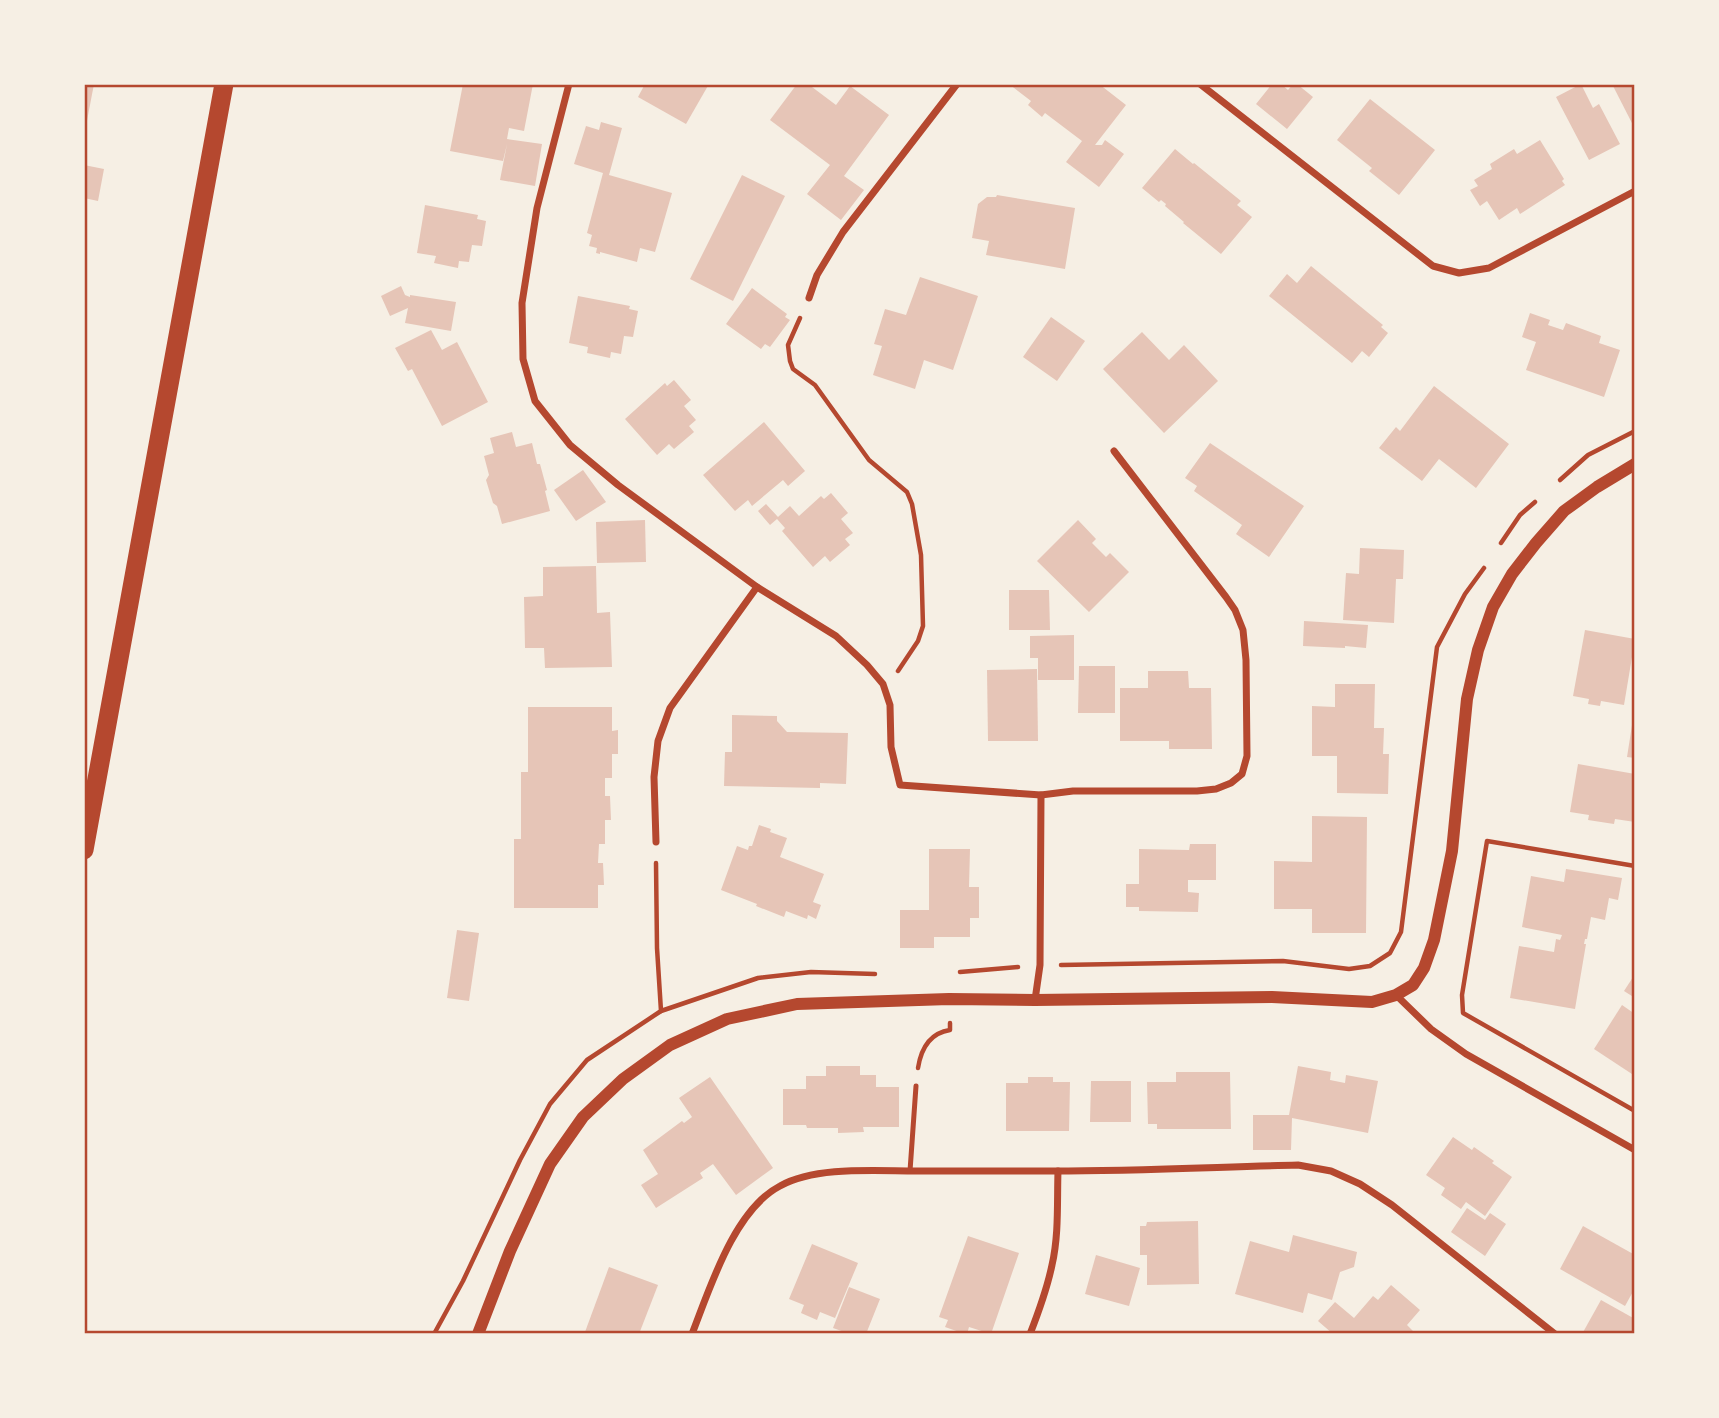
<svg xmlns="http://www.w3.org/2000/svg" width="1719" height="1418" viewBox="0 0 1719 1418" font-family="'Archivo Narrow',sans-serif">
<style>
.building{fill:#e6c5b7}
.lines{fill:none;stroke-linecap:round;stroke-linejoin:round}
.path{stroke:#b5482f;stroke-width:4.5}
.service{stroke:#b5482f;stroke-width:5}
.minor{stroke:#b5482f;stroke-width:7}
.tertiary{stroke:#b5482f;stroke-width:12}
.trunk{stroke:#b5482f;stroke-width:19}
.neatline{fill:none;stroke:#b5482f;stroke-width:2.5}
</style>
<rect width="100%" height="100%" fill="#f6efe4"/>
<g class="building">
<polygon points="84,84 94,84 85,131 84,131"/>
<polygon points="463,84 533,84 524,131 509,128 507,139 542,144 535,186 500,180 507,144 503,161 450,151"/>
<polygon points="645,84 709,84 686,124 638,97"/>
<polygon points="797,84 808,84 836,105 850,86 889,115 844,176 864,190 841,220 807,194 830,165 770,120"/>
<polygon points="1009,84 1099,84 1126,105 1095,145 1102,145 1105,140 1124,154 1099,187 1066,162 1082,141 1045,113 1042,117 1028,105 1031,101"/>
<polygon points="1272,84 1281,84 1288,90 1293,84 1297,84 1313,97 1287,129 1256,104"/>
<polygon points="1581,84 1593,108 1599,104 1620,144 1589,160 1556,97"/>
<polygon points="1612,84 1635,84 1635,129"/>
<polygon points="1370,99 1435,150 1399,195 1369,171 1372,168 1337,140"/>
<polygon points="601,122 622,128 609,175 672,193 655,252 640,248 637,262 600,252 600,254 596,253 597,248 589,246 592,235 587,233 603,173 574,164 586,126 599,130"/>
<polygon points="1540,140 1564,179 1562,181 1565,185 1520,214 1517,208 1499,220 1487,201 1480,206 1470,190 1478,186 1474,180 1492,169 1490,164 1514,149 1517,154"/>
<polygon points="1175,149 1193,164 1194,163 1241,201 1237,205 1252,217 1221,254 1183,223 1184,222 1165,206 1166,204 1161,200 1159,202 1142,188"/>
<polygon points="84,165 104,169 98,201 84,198"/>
<polygon points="742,175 785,196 733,301 690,279"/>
<polygon points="997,195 1075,208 1065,269 986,255 989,241 972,238 978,204 987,197 996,197"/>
<polygon points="425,205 478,215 477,219 486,221 482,246 472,245 469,262 459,261 458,268 434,263 436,256 417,253"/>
<polygon points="1311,266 1383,325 1381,327 1388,333 1369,357 1362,351 1352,363 1269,296 1287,274 1297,283"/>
<polygon points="920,277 978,296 953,370 924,360 915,389 873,375 882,346 874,344 885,309 906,315"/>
<polygon points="401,286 405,295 410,297 410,295 456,302 451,331 405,323 408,308 390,316 381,296"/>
<polygon points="752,288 787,314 785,317 790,320 770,347 765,344 761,349 726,324"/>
<polygon points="578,296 630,306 629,309 638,311 633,337 624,336 621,354 611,352 610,358 587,353 588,347 569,343"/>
<polygon points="1530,313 1550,320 1548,325 1563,330 1566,323 1601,336 1599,343 1620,350 1604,397 1526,370 1536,342 1522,337"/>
<polygon points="1051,317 1085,341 1057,381 1023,357"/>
<polygon points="431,330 442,350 457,342 488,402 442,426 412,369 408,371 395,348"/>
<polygon points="1142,332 1169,360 1184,345 1218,381 1164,433 1103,369"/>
<polygon points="674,380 691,400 684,406 696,420 689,426 694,432 674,449 669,444 657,455 625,419 665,383 667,386"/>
<polygon points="1434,386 1509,444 1476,488 1439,459 1422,481 1379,448 1396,427 1400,431"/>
<polygon points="764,422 805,471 788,486 783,480 752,506 748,500 735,511 703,475"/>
<polygon points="512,432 516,447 532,443 537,464 540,464 547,490 545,491 550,511 502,524 497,506 493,503 486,480 489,475 484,456 494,453 490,438"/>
<polygon points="1210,443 1304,506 1269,557 1236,534 1242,525 1194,491 1197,486 1185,478"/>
<polygon points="583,470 606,502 576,521 554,490"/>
<polygon points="831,493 848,513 841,519 853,533 845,539 850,545 830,562 825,556 813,567 782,531 785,528 777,519 770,525 758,511 766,504 778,517 790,506 799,516 821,496 824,499"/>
<polygon points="645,520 646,562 597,563 596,522"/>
<polygon points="1078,520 1096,539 1092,543 1106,557 1110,553 1129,572 1089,612 1037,561"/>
<polygon points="1360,548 1404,550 1403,579 1396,579 1394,623 1343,620 1346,573 1359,574"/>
<polygon points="596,566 597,613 610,612 612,667 545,668 544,648 525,648 524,597 543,596 543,567"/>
<polygon points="1009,590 1049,590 1050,630 1009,630"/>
<polygon points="1304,621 1368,625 1366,648 1345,646 1345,648 1303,646"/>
<polygon points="1585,630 1635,639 1624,705 1601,701 1600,706 1588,704 1589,699 1573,696"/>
<polygon points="1074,635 1074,680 1038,680 1038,658 1030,658 1030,636"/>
<polygon points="1079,666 1115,666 1115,713 1078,713"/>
<polygon points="1037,669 1038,741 988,741 987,670"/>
<polygon points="1148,671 1188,671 1189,688 1211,688 1212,749 1169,749 1169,741 1120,741 1120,688 1148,688"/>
<polygon points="1335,684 1375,684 1374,728 1384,728 1383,754 1389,754 1388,794 1337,793 1337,756 1312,756 1312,706 1335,707"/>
<polygon points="528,707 612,707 612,731 618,730 618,754 612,754 612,778 605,778 605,796 610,796 611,820 605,820 605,844 599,844 598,863 603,863 604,885 598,885 598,908 514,908 514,839 521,839 521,772 528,772"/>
<polygon points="732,715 777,716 777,721 787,732 848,733 846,784 820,783 820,788 724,786 725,752 732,752"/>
<polygon points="1632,725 1635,726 1635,758 1627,757"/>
<polygon points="1578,764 1635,774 1635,822 1615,819 1614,824 1588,820 1589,815 1570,812"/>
<polygon points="1312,816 1367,817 1366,933 1312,933 1312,909 1274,909 1274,861 1312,862"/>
<polygon points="759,825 771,829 770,832 787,838 780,857 824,874 813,902 821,905 816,919 808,915 807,919 786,911 784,917 756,906 757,904 721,890 737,846 748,850 749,846 752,846"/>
<polygon points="1190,844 1216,844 1216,880 1188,880 1188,892 1199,893 1198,912 1139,911 1139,907 1126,907 1126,884 1139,884 1139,849 1189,850"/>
<polygon points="929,849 970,849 969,887 979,887 979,918 970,918 970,937 934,937 934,948 900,948 900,910 929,910"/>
<polygon points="1566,869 1622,878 1618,900 1609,898 1605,920 1591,917 1587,939 1585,939 1584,944 1586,944 1575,1009 1510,998 1519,946 1554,952 1556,939 1560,940 1562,935 1522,927 1531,876 1564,882"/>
<polygon points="457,930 479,933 469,1001 447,998"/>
<polygon points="1635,974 1635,998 1624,991"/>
<polygon points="1622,1005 1635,1014 1635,1076 1594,1049"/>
<polygon points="826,1066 860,1066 860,1075 876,1075 876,1087 899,1087 899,1127 863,1127 864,1132 838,1133 838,1128 807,1128 806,1125 783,1125 783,1089 806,1089 806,1076 826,1076"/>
<polygon points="1298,1066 1331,1072 1330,1080 1345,1083 1346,1075 1378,1081 1368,1133 1292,1118 1291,1150 1253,1150 1253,1115 1289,1115"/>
<polygon points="1176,1072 1230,1072 1231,1129 1157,1129 1157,1124 1148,1124 1147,1082 1176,1082"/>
<polygon points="710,1077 773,1168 736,1195 713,1164 700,1173 703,1178 656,1208 641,1185 658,1174 643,1150 682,1121 684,1123 692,1117 679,1098"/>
<polygon points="1028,1077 1053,1077 1053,1082 1070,1082 1069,1131 1006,1131 1006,1083 1028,1083"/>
<polygon points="1091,1081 1131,1081 1131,1122 1090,1122"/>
<polygon points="1453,1137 1472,1150 1474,1147 1494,1161 1492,1163 1512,1177 1485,1216 1466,1202 1461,1209 1441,1195 1445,1188 1426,1175"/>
<polygon points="1467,1208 1485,1220 1490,1213 1506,1224 1485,1256 1451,1232"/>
<polygon points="1198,1221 1199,1284 1147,1285 1147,1255 1140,1255 1140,1226 1146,1226 1147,1222"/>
<polygon points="1583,1226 1635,1255 1635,1288 1625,1306 1560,1269"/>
<polygon points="1293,1235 1357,1252 1354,1267 1340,1272 1332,1300 1308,1293 1303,1313 1235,1294 1250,1241 1289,1252"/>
<polygon points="968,1236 1019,1253 991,1334 969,1327 967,1334 965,1334 945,1327 948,1320 939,1317"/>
<polygon points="812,1244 858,1263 835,1318 820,1312 817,1320 801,1313 804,1305 789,1299"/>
<polygon points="1096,1255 1140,1268 1129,1306 1085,1294"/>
<polygon points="609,1267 658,1285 639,1334 590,1334 585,1332"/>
<polygon points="1391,1285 1420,1310 1407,1325 1416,1334 1333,1334 1318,1321 1335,1302 1354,1318 1373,1296 1378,1300"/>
<polygon points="849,1287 880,1299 866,1334 850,1334 833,1328"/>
<polygon points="1601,1300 1635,1319 1635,1327 1631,1334 1582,1334"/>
</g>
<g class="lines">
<g class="path">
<polyline points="800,318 788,345 790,361 793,369 815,385 869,460 907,492 912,504 921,555 923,626 918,641 898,671"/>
<polyline points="1560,480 1588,455 1635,431"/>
<polyline points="1501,543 1520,515 1535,502"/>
<polyline points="1635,866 1487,841 1462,995 1463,1013 1635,1111"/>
<polyline points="1061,965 1283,961 1349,969 1370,966 1390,953 1401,932 1437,647 1465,594 1484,568"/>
<polyline points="960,972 1018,967"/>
<polyline points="661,1011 758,978 811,972 875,974"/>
<path d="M918 1068C921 1049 930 1033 950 1030V1023"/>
<polyline points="434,1334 463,1281 520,1160 550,1104 587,1060 661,1011 657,948 656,863"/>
</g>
<polyline class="service" points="910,1171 916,1086"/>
<g class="minor">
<polyline points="569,84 537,208 522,303 523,359 535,401 570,445 618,485 757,587 836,636 867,665 883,684 890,705 891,747 900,785 1041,795 1073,791 1197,791 1216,789 1231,783 1242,774 1247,756 1246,660 1243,630 1235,610 1226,597 1114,451"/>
<polyline points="1200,84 1433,266 1459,273 1489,268 1635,191"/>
<polyline points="809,298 817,275 843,232 957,84"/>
<polyline points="656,842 654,777 658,741 670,708 757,587"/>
<polyline points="1396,995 1431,1029 1466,1054 1635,1150"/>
<polyline points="1035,1000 1040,965 1041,795"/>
<path d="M692 1334C710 1288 734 1210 780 1186 816 1166 875 1171 916 1171 962 1171 1008 1171 1054 1171 1135 1171 1217 1167 1298 1165L1331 1171 1360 1184 1392 1205 1555 1334"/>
<path d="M1030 1334C1039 1311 1047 1289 1052 1265 1059 1235 1057 1202 1058 1171"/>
</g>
<polyline class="tertiary" points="478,1334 510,1251 550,1164 583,1117 623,1079 670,1045 727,1019 797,1004 949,999 1035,1000 1272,997 1372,1002 1396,995 1413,985 1424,968 1434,940 1452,851 1467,699 1478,650 1493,607 1512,574 1536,543 1564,511 1597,487 1635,464"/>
<polyline class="trunk" points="84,850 224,84"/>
</g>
<rect width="1719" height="1418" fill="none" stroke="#f6efe4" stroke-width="172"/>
<rect x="86" y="86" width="1547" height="1246" class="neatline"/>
</svg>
